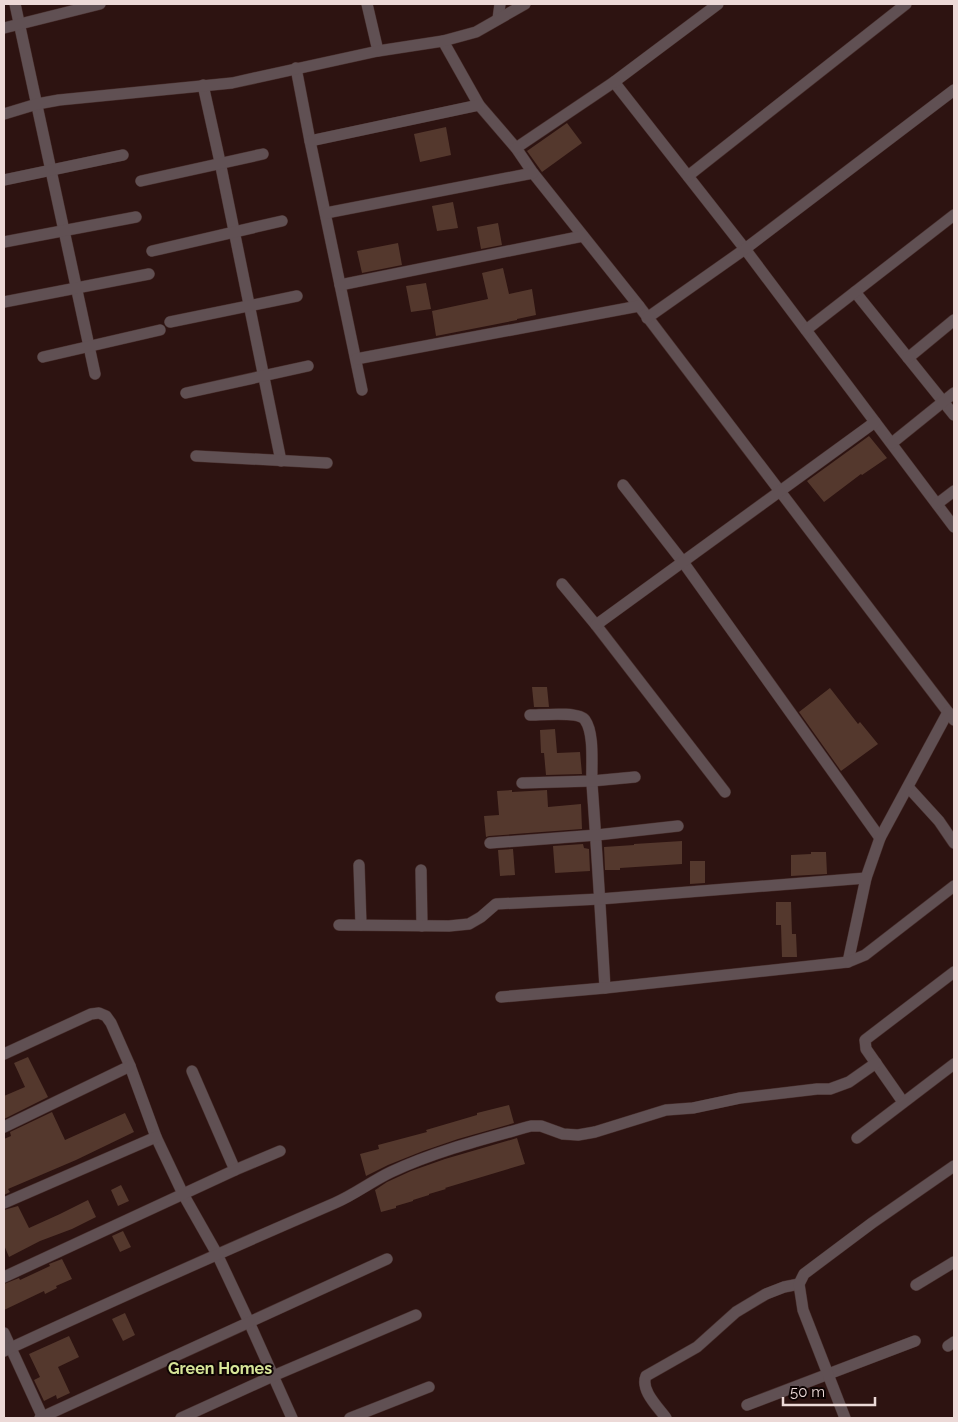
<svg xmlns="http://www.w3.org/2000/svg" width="958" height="1422" viewBox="0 0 958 1422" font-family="Raleway,sans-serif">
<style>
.building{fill:#54382d}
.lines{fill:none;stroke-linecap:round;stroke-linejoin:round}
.minor-casing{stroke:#482f2d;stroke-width:12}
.minor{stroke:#605053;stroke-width:11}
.labels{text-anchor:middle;stroke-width:4;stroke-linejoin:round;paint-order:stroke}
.neighbourhood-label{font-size:16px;font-weight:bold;fill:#d7e598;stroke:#0e0403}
</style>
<rect width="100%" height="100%" fill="#2d1311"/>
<g class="building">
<polygon points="567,123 582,143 542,172 527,151"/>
<polygon points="446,127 451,155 420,162 414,134"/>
<polygon points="453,202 458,228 437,231 432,206"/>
<polygon points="498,223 502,245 481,249 477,227"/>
<polygon points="398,243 402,265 362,273 357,251"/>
<polygon points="503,268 509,294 532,289 536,315 517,319 517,320 436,336 432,311 488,299 482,273"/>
<polygon points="426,283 431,309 411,312 406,286"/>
<polygon points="869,436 887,458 862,475 861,474 824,502 807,481"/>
<polygon points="532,687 547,687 549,707 534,707"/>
<polygon points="830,688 858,724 860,722 878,744 841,771 799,712"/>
<polygon points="555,729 557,753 580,752 582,774 546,775 544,753 541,753 540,730"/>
<polygon points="512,790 512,792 547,790 548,807 581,804 582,829 489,836 486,837 484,816 499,815 497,791"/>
<polygon points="682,841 682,864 620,868 620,870 605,870 604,847 634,845 634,844"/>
<polygon points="583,844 584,848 589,849 590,871 555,873 553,846"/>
<polygon points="513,849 515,875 500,876 498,850"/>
<polygon points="811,852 826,852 827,874 791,876 791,855 811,854"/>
<polygon points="690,861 705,861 705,883 690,884"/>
<polygon points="776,902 791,902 792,934 796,934 797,957 782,957 781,925 776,925"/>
<polygon points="28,1057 48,1097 4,1119 4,1096 25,1087 14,1063"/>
<polygon points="509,1105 514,1123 458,1139 423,1151 388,1165 366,1176 360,1154 379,1149 378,1145 427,1132 426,1130 477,1115 477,1113"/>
<polygon points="52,1112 65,1140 125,1113 134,1132 76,1160 8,1189 10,1192 4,1195 4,1139 11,1136 10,1132"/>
<polygon points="517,1138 525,1164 445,1188 446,1189 429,1194 429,1195 413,1200 413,1201 396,1206 396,1208 381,1212 375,1190 387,1182 411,1171 445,1159"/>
<polygon points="121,1185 129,1201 118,1206 111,1190"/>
<polygon points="88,1200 96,1217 72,1229 40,1241 9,1257 4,1245 4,1210 18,1206 29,1228 60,1214"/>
<polygon points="123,1231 131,1247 120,1252 112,1236"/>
<polygon points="62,1259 72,1279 56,1286 57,1288 45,1294 44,1291 4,1310 4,1284 19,1278 20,1280 50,1266 49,1264"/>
<polygon points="125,1313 135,1335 123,1341 112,1319"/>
<polygon points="69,1336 79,1357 58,1367 70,1393 57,1399 56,1395 44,1401 34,1380 40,1377 29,1354"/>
</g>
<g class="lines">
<g class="minor-casing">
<g id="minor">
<polyline points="15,4 95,374"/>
<polyline points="367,4 378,51"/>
<polyline points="498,19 500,4"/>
<polyline points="4,28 100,4"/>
<polyline points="443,41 479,105 516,148 533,173 639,306 954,720"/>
<polyline points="296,68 310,141 362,390"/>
<polyline points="614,82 745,249 954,527"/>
<polyline points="203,85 220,162 281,461"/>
<polyline points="4,114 37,104 59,100 232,83 378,51 443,41 476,32 525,4"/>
<polyline points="310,141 479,105"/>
<polyline points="516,148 614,82 718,4"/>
<polyline points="688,176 906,4"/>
<polyline points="4,180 123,155"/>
<polyline points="141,181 263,154"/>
<polyline points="326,213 533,173"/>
<polyline points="4,242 136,217"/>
<polyline points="152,251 282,221"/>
<polyline points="340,285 583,236"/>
<polyline points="855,292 954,415"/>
<polyline points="4,302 149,274"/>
<polyline points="647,318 745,249 954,90"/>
<polyline points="170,322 297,296"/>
<polyline points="806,330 954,215"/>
<polyline points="43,357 160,330"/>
<polyline points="908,358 954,320"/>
<polyline points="356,359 639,306"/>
<polyline points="186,393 308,366"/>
<polyline points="892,443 954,393"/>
<polyline points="196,456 327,463"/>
<polyline points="623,485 683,562 880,838"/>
<polyline points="937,504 954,491"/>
<polyline points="562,584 596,625 725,792"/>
<polyline points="596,625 875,422"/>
<path d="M530 715C541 715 579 711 585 720 595 734 591 767 592 784 597 852 601 920 605 988"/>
<polyline points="522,783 592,781 635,777"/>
<polyline points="908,787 939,821 954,843"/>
<polyline points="490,843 597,835 678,826"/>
<polyline points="359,865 361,925"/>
<polyline points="421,870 422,926"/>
<polyline points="339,925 449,926 469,924 481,917 496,904 600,899 866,878"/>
<polyline points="848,962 866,878 880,838 948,712"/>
<polyline points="501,997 605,988 848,962 865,955 954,886"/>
<polyline points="4,1054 91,1014 99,1013 106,1016 111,1023 130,1066 156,1137 183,1194 217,1254 249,1322 292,1418"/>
<polyline points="192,1071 235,1170"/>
<polyline points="903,1102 866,1049 865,1040 954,972"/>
<polyline points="4,1127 130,1066"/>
<polyline points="857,1138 954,1064"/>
<polyline points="4,1203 156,1137"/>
<polyline points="4,1277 235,1170 280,1151"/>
<polyline points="916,1285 954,1262"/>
<polyline points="4,1333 43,1418"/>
<polyline points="948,1346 954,1342"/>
<path d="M4 1351C114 1300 224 1251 335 1203 354 1195 372 1181 391 1172 436 1151 484 1139 531 1126H541L563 1134 578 1135 595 1132 666 1110 693 1108 740 1098 817 1089H830L849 1082 876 1063"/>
<polyline points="747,1405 915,1341"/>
<polyline points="40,1418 387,1259"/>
<polyline points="181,1418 273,1376 416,1315"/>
<polyline points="350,1418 429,1387"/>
<path d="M666 1418C658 1407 640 1390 646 1376L697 1347 736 1312 766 1294 784 1287 799 1284"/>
<polyline points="845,1418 803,1310 799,1284 804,1274 872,1223 954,1166"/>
</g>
</g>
<use href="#minor" class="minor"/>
</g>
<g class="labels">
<g class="neighbourhood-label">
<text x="220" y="1374">Green Homes</text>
</g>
</g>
<rect width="958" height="1422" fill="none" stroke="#ecd9d7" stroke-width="10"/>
<path d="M783 1397v8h92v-8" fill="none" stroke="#ecd9d7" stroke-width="2.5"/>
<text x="790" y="1397" font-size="15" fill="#ecd9d7" stroke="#0e0403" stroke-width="4" paint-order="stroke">50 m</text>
</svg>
